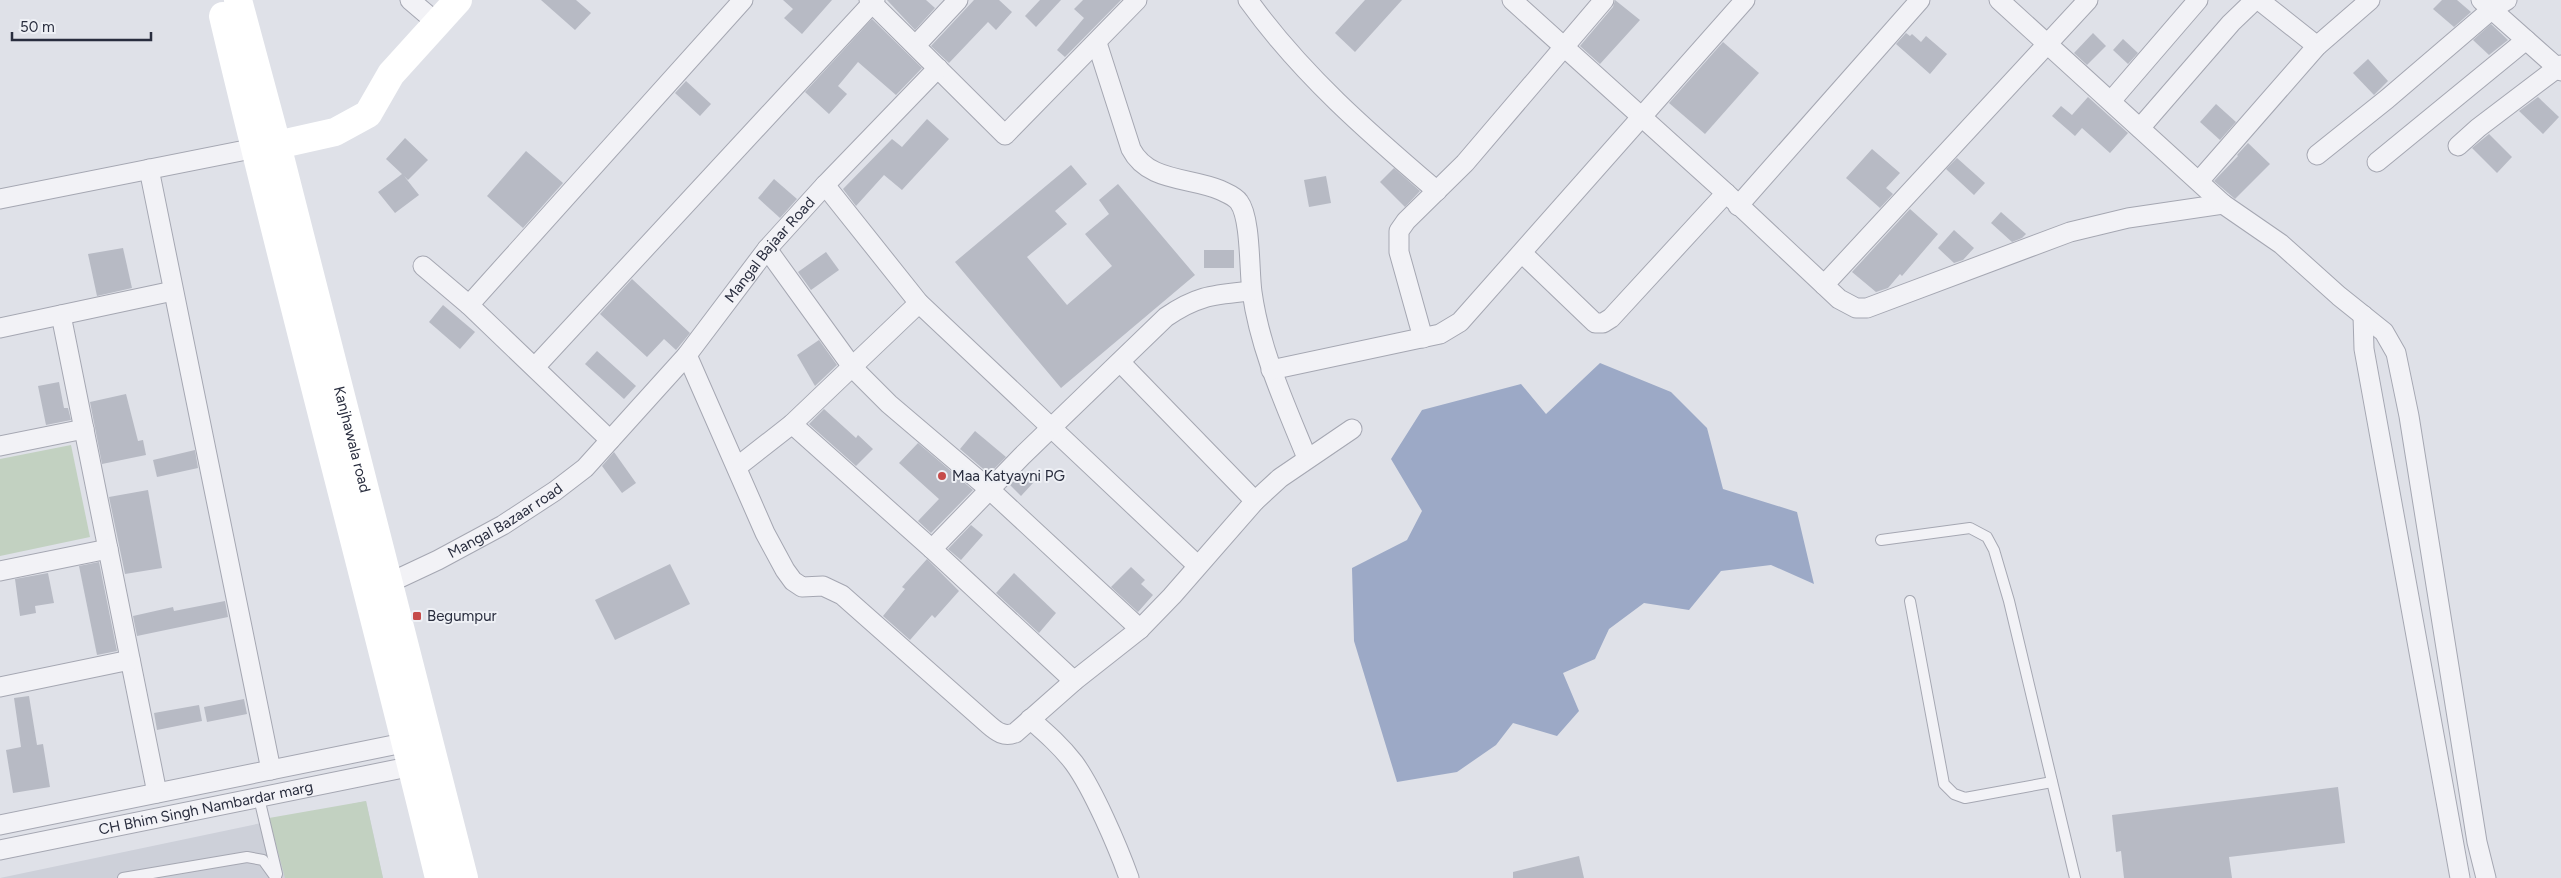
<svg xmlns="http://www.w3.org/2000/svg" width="2561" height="878" viewBox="0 0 2561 878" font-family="Figtree,sans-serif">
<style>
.built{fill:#cdd0d9}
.green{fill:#c2d1c1}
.water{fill:#9ca9c6}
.building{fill:#b7bac4}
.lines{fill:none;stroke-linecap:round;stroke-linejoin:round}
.lane-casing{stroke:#a5a7b2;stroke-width:12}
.street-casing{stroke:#a5a7b2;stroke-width:21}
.lane{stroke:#f2f2f6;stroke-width:10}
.street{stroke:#f2f2f6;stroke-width:19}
.secondary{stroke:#fff;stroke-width:28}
.poi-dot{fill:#c64c4b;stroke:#eef0f5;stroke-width:2}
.labels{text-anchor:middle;stroke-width:4;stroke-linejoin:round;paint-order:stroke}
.street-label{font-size:15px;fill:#292d3e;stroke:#eef0f5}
.poi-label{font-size:15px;fill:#292d3e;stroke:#eef0f5;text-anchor:start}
</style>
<rect width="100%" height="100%" fill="#dfe1e8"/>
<polygon class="built" points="366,801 383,878 0,878"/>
<g class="green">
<polygon points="71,445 90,537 0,556 0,459"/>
<polygon points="366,801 383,878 285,878 269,818"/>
</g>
<polygon class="water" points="1600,363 1671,392 1707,428 1723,489 1797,512 1814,584 1771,565 1721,571 1689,610 1644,603 1609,629 1595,659 1563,673 1579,711 1557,736 1513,723 1496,745 1457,772 1397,782 1354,641 1352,568 1407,540 1422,511 1391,459 1422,410 1521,384 1546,414"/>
<g class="building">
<polygon points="541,0 576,0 591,13 575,30"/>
<polygon points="783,0 832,0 802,34 784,18 793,9"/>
<polygon points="887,0 926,0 935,8 915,30"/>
<polygon points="974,0 999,0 1012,12 996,30 988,22 949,63 931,46"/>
<polygon points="1040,0 1061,0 1036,27 1025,16"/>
<polygon points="1083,0 1121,0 1065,57 1057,50 1084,18 1074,9"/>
<polygon points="1365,0 1402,0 1355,52 1335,33"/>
<polygon points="1615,0 1640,20 1600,64 1580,46 1613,7"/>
<polygon points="2442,0 2457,0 2471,12 2454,27 2433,9"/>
<polygon points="872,19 922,68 896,95 858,62 838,86 847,94 829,114 805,92"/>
<polygon points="2491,24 2508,40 2489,55 2473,40"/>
<polygon points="1906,33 1910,36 1912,34 1921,42 1926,36 1947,54 1930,74 1896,44"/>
<polygon points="2093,33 2106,46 2087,65 2074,53"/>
<polygon points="2123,39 2138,53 2128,64 2113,50"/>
<polygon points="1723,42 1759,73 1705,134 1669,103"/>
<polygon points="2368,59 2388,81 2374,95 2353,73"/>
<polygon points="686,81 711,104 700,116 675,93"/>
<polygon points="2088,97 2128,133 2110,153 2082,128 2075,136 2052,116 2061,106 2072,115"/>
<polygon points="2538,97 2559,117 2543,134 2519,111"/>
<polygon points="2216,104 2236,122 2220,140 2200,122"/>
<polygon points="927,119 949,139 902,190 884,175 856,206 843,189 892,139 902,147"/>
<polygon points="2489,134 2512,157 2497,173 2472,148"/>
<polygon points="405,138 428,160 408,180 404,176 419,195 395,213 378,192 402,174 386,159"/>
<polygon points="2248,143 2270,164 2235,199 2214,181 2238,156 2237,155"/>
<polygon points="1872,149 1900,173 1886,188 1893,194 1880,208 1846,178"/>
<polygon points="526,151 563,183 523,228 487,196"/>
<polygon points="1957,158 1985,183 1974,195 1946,169"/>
<polygon points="1071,165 1087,184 1055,211 1067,224 1027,257 1067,305 1112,266 1085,234 1109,214 1099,200 1118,184 1195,275 1061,388 955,262"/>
<polygon points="1394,168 1420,191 1405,207 1380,182"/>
<polygon points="1326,176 1331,203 1309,207 1304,180"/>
<polygon points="774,179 797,199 780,218 758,198"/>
<polygon points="1910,209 1938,234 1902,276 1900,274 1888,288 1876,292 1852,272"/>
<polygon points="2001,212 2026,234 2022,238 2012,242 1991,223"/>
<polygon points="1954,230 1974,248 1963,260 1954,263 1938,248"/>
<polygon points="123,248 132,288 97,296 88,254"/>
<rect x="1204" y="250" width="30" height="18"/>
<polygon points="826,252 839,270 811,290 798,272"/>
<polygon points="632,279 690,333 676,350 664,339 647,357 600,314"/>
<polygon points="443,305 475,332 460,349 429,322"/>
<polygon points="819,340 837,365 815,386 797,355"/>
<polygon points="597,351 636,386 624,399 585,364"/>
<polygon points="59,382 64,408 68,408 71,420 46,425 38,386"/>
<polygon points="126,394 138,441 143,440 146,455 102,464 90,402"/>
<polygon points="824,409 856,438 858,435 873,449 856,466 809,424"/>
<polygon points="975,431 1006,457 989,474 960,449"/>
<polygon points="918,443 973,490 931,533 918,521 939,499 899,463"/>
<polygon points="195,450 198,468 157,477 153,460"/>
<polygon points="614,452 636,483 622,493 602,466"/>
<polygon points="1021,473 1033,483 1021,496 1010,485"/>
<polygon points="148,490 162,568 125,574 109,497"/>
<polygon points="971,525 983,535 961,560 948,549"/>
<polygon points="927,559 959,591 935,618 932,615 910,640 883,616 905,589 902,587"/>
<polygon points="99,562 117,651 97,655 79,566"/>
<polygon points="670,564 690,604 615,640 595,600"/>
<polygon points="1131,567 1145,580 1141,584 1153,595 1138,612 1111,587"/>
<polygon points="48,573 54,603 35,606 36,613 20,616 15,579"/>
<polygon points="1014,573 1056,613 1039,633 996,593"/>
<polygon points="225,601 228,617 137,636 133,616 173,607 174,611"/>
<polygon points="29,696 37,745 43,744 50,787 13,793 6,750 21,747 14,698"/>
<polygon points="244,699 247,714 207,722 204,707"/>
<polygon points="199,705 202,721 157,730 154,713"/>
<polygon points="2338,787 2345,843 2229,857 2232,878 2124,878 2121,851 2116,852 2112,815"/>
<polygon points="1579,856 1584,878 1513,878 1513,872"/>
</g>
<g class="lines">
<g class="lane-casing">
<g id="lane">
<polyline points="1881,540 1970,528 1987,537 1994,550 2009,601 2075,878"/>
<polyline points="1910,601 1944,784 1954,794 1965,798 2052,782"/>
<polyline points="259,798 277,874"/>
<polyline points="123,878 247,857 263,860 276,878"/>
</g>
</g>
<g class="street-casing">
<g id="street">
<polyline points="410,0 437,23"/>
<polyline points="869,0 1005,135 1137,0"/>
<path d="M1248 0C1301 74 1369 133 1437 191"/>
<polyline points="1512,0 1726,193 1839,299 1856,308 1867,308 2070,232 2128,218 2223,204"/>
<polyline points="1999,0 2223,204 2281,244 2339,296 2384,332 2396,353 2409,416 2477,842 2486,878"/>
<polyline points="2259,0 2317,46"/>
<polyline points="2481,0 2561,71"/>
<path d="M1097 43 1131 149C1148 182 1189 177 1220 190 1226 193 1235 196 1239 202 1251 218 1249 271 1252 292 1260 350 1285 404 1307 458"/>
<polyline points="916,45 958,0"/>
<polyline points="2111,101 2198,0"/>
<polyline points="2140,128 2231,23 2255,0"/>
<polyline points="2458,146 2478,128 2561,65"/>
<polyline points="2317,155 2387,99 2491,10 2507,0"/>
<polyline points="2377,162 2526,40"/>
<polyline points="149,169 271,770"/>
<polyline points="2199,181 2317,46 2370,0"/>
<polyline points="825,185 919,303 1197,565"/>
<polyline points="0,199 266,146"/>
<polyline points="1738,206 1920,0"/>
<polyline points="767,249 853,368 889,404 989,489 1140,629"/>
<polyline points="1522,253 1595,323 1603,323 1611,318 1726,193"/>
<polyline points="423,266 469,305 610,440"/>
<polyline points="1824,285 2088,0"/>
<polyline points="469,305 743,0"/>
<polyline points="61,315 157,793"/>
<polyline points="2363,315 2364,349 2460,878"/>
<polyline points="0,328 173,291"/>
<polyline points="1423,338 1399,252 1399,231 1406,221 1465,163 1604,0"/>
<path d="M687 355 765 533 785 570 793 581 802 587 823 586 842 595 989 725C997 732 1004 737 1015 733L1074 681 1140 629 1172 596 1255 501 1280 478 1352 429"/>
<polyline points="1120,362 1255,501"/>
<polyline points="535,367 875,0"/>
<polyline points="1271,370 1440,334 1460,322 1745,0"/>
<polyline points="792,424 932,549 1074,681"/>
<polyline points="0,446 84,429"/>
<polyline points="737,467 792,424 919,303"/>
<path d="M932 549 1022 456 1166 317C1198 295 1214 295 1251 291"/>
<polyline points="0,571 108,549"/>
<path id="s1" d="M389 583 438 560 503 525 555 491 585 468 687 355 767 249 825 185 938 68"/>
<polyline points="0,687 130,660"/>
<path d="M1030 719C1046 733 1061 746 1074 763 1093 789 1118 847 1129 878"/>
<polyline points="0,825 418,740"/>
<path id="s2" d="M0 850 423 764"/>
</g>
</g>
<use href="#lane" class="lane"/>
<use href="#street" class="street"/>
<g class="secondary">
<path id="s3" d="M238 0 277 145 464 878"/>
<path d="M223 16C291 304 369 590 439 878"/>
<polyline points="277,145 335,132 368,114 391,74 458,0"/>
</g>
</g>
<g class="poi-dot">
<circle cx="942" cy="476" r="5"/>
<rect x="412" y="611" width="10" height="10" rx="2.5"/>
</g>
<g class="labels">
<g class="street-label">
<text dy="5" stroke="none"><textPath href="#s1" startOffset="514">Mangal Bajaar Road</textPath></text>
<text dy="5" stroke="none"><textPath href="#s3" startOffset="454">Kanjhawala road</textPath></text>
<text dy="5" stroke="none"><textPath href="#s1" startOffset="132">Mangal Bazaar road</textPath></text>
<text dy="5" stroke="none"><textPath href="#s2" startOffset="210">CH Bhim Singh Nambardar marg</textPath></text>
</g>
<g class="poi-label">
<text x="952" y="481">Maa Katyayni PG</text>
<text x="427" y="621">Begumpur</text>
</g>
</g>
<path d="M12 32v8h139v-8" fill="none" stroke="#292d3e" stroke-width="2.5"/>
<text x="20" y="32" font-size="15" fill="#292d3e" stroke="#eef0f5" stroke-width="4" paint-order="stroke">50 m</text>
</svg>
